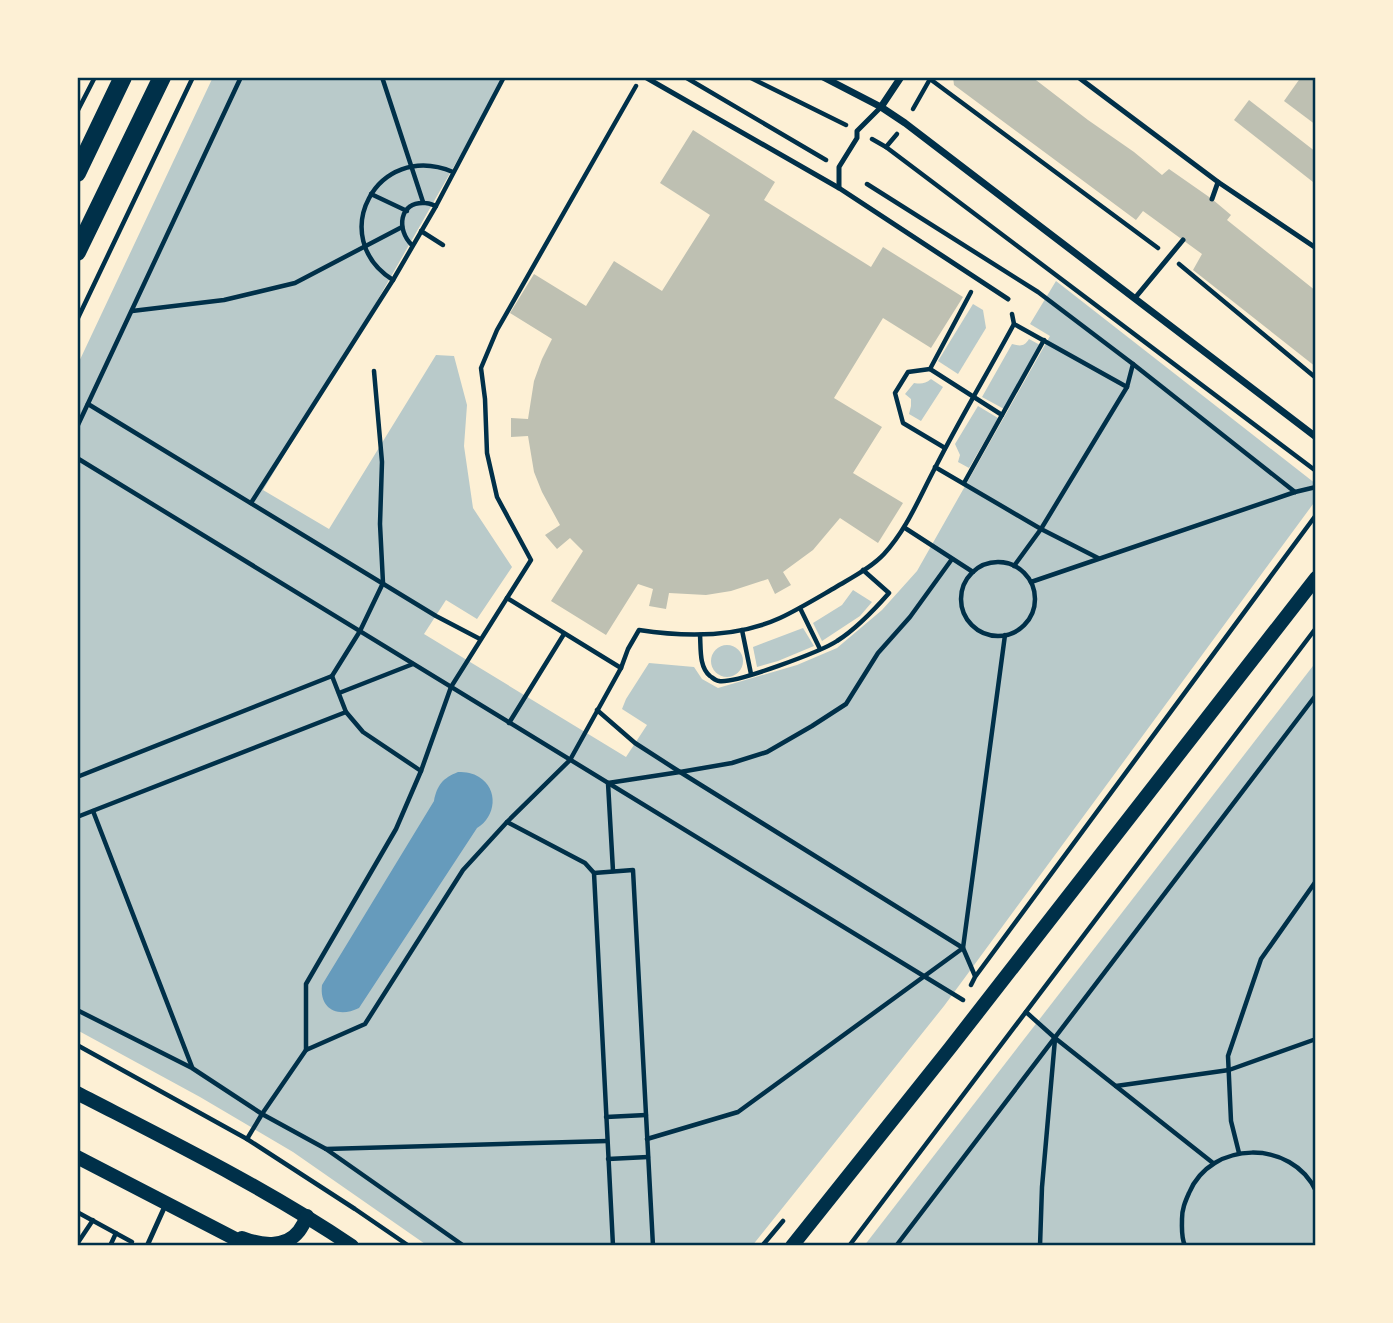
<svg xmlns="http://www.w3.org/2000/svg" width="1393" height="1323" viewBox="0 0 1393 1323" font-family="Manrope,sans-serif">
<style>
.green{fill:#b9caca}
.water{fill:#669bbc}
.building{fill:#bec0b2}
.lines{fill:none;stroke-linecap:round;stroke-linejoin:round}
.path{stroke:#003049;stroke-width:4.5}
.service{stroke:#003049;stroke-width:5}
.minor{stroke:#003049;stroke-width:7}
.secondary{stroke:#003049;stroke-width:14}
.primary{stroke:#003049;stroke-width:18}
.neatline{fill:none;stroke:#003049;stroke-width:2.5}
</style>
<rect width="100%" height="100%" fill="#fdf0d5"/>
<g class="green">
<polygon points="213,77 505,77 377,301 263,490 329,529 436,355 454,356 467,405 464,446 473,508 512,567 477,619 446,600 424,634 626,757 647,725 622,709 626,699 649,663 694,667 702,679 718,688 797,665 837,648 882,610 917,571 1050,336 1030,324 1056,281 1316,484 1316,500 944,1006 752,1246 428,1246 293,1152 200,1097 77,1030 77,366"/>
<polygon points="973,304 983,310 986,328 958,374 938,361"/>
<path d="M1029 339 1040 345 1004 409 982 397 1012 344C1020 346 1024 347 1029 339Z"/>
<path d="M931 379 943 387 921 421 909 414 911 406V399L905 394 914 383C921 384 925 384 931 379Z"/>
<polygon points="978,406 998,418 969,468 958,462 960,455 955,444"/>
<polygon points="853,590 872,602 860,616 822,641 813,623 842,605"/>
<polygon points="803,628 814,646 778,661 757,667 753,647"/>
<circle cx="727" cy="661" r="16"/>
<polygon points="1316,662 1316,1246 864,1246"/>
</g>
<path class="water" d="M458 772C466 772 473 773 479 777 499 789 496 817 477 828L359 1008C339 1018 319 1010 322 985L434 801C437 785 443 778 458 772Z"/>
<g class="building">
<polygon points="953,77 1032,77 1088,120 1134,152 1162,175 1169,169 1212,199 1231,215 1227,220 1316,291 1316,367 1193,270 1202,254 1143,211 1136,220 954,85"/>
<polygon points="1301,77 1316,77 1316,125 1284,101"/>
<polygon points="1249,100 1316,152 1316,178 1313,182 1234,120"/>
<polygon points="693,130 775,182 764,200 871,267 883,247 963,297 931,348 883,318 834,398 882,427 853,473 903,503 878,543 840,518 813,550 783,572 791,585 775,594 768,579 731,591 706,595 669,593 666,609 649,606 653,589 638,584 606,635 551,601 583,551 570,538 557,549 545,535 560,525 542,492 534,472 528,436 511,437 511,418 528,419 534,381 542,359 552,339 510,313 534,274 586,306 614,261 662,291 710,215 660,183"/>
</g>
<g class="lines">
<g class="path">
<polyline points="382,77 423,202"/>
<polyline points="685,77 826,160"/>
<polyline points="749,77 846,125"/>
<polyline points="931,77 930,79 1158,248"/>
<path d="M636 86 497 330 481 368 485 399 487 453 497 497 531 560 451 687 421 771 396 829 306 984V1050L365 1024 463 870 507 822 570 760 621 668 628 649 639 630C685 637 736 638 780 618 799 609 817 598 836 587 851 578 871 568 884 554 907 529 919 498 935 468 960 419 988 372 1014 324"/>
<polyline points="913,109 930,79 927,77"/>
<polyline points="77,112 95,77"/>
<polyline points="872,139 886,147 1316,471"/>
<polyline points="886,147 897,134"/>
<polyline points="867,184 1038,292 1133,364"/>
<polyline points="371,194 407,211"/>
<polyline points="421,231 443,245"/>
<path d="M412 245C396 230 399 201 425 203 429 203 433 205 436 206"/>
<polyline points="1179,264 1316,378"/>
<path d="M393 280C326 238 376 140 453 172"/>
<polyline points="132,311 224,300 295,283 402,227"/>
<polyline points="1012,314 1014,324 1127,387"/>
<polyline points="77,320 193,77"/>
<polyline points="930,369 1002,415"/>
<polyline points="88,404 436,616 480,639"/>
<polyline points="77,427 241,77"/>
<polyline points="945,448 903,423 895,393 908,372 930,369 971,292"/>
<polyline points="77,458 963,1000"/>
<polyline points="935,467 1041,529 1098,558"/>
<polyline points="964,483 1044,340"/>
<polyline points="251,503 393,280 436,206 504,77"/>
<polyline points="905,528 973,572"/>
<circle cx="998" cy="599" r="37"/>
<polyline points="1014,566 1041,529 1127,387 1133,364 1295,492"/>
<polyline points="1031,582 1295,492 1316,487"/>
<polyline points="507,598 621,668"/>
<polyline points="800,608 820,649"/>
<polyline points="742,630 751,674"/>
<path d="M700 635C701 649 699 667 710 676 713 678 716 681 719 681 735 684 822 651 837 641 856 629 875 609 889 593L863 570"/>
<polyline points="332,676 360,631 383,583 380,524 382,462 374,371"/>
<polyline points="339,693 413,664"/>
<polyline points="597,710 635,743 680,772 732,763 767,752 812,726 846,704 878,653 910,617 952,559"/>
<polyline points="509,723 564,634"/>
<polyline points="77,777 332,676 346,712 363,732 421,771"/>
<polyline points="93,811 192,1067"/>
<polyline points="77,817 346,712"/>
<polyline points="507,822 585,863 594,873 613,1246"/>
<polyline points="613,871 608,783 680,772 963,948 975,976"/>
<polyline points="594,873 633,870 653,1246"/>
<polyline points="971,985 975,977 1316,515"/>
<polyline points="77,1010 192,1068 262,1114 326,1149 464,1246"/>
<polyline points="1026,1012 1055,1038 1213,1163"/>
<polyline points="77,1045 247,1139 262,1114 306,1050"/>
<polyline points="1116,1086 1229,1070 1316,1039"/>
<polyline points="606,1117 646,1115"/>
<polyline points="247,1139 355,1209 409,1246"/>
<polyline points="647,1139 738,1112 963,948 1005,635"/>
<polyline points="326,1149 607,1141"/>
<polyline points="1239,1153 1231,1121 1228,1056 1261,959 1316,881"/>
<polyline points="608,1159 648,1157"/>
<polyline points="77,1212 132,1242"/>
<polyline points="77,1244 93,1220"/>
<polyline points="110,1246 116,1233"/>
<polyline points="762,1246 783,1221"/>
<polyline points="849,1246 1316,628"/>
<polyline points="896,1246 1316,695"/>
<polyline points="1040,1246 1042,1187 1055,1039"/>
<path d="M1185 1246C1181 1237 1182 1229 1182 1219 1182 1209 1185 1202 1189 1193 1211 1140 1292 1139 1316 1191"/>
</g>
<g class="service">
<polyline points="645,77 839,188 1008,299"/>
<polyline points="1078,77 1218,182 1316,248"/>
<polyline points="839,188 839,167 857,138 857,131 881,107"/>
<polyline points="1212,199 1218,182"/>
<polyline points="1135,298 1183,240"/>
<polyline points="147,1246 165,1206"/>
</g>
<g class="minor">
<polyline points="823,77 881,107 905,123 1316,437"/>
<polyline points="881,107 901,77"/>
</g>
<g class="secondary">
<path d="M77 1093C170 1141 264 1187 352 1246"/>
<polyline points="77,1157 249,1246"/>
<path d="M242 1238C260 1245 285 1249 299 1231 302 1227 305 1221 307 1216"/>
<polyline points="792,1246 950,1048 1316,578"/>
</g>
<g class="primary">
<polyline points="77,173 123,77"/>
<polyline points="77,252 162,77"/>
</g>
</g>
<rect width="1393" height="1323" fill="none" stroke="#fdf0d5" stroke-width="158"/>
<rect x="79" y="79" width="1235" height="1165" class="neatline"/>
</svg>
